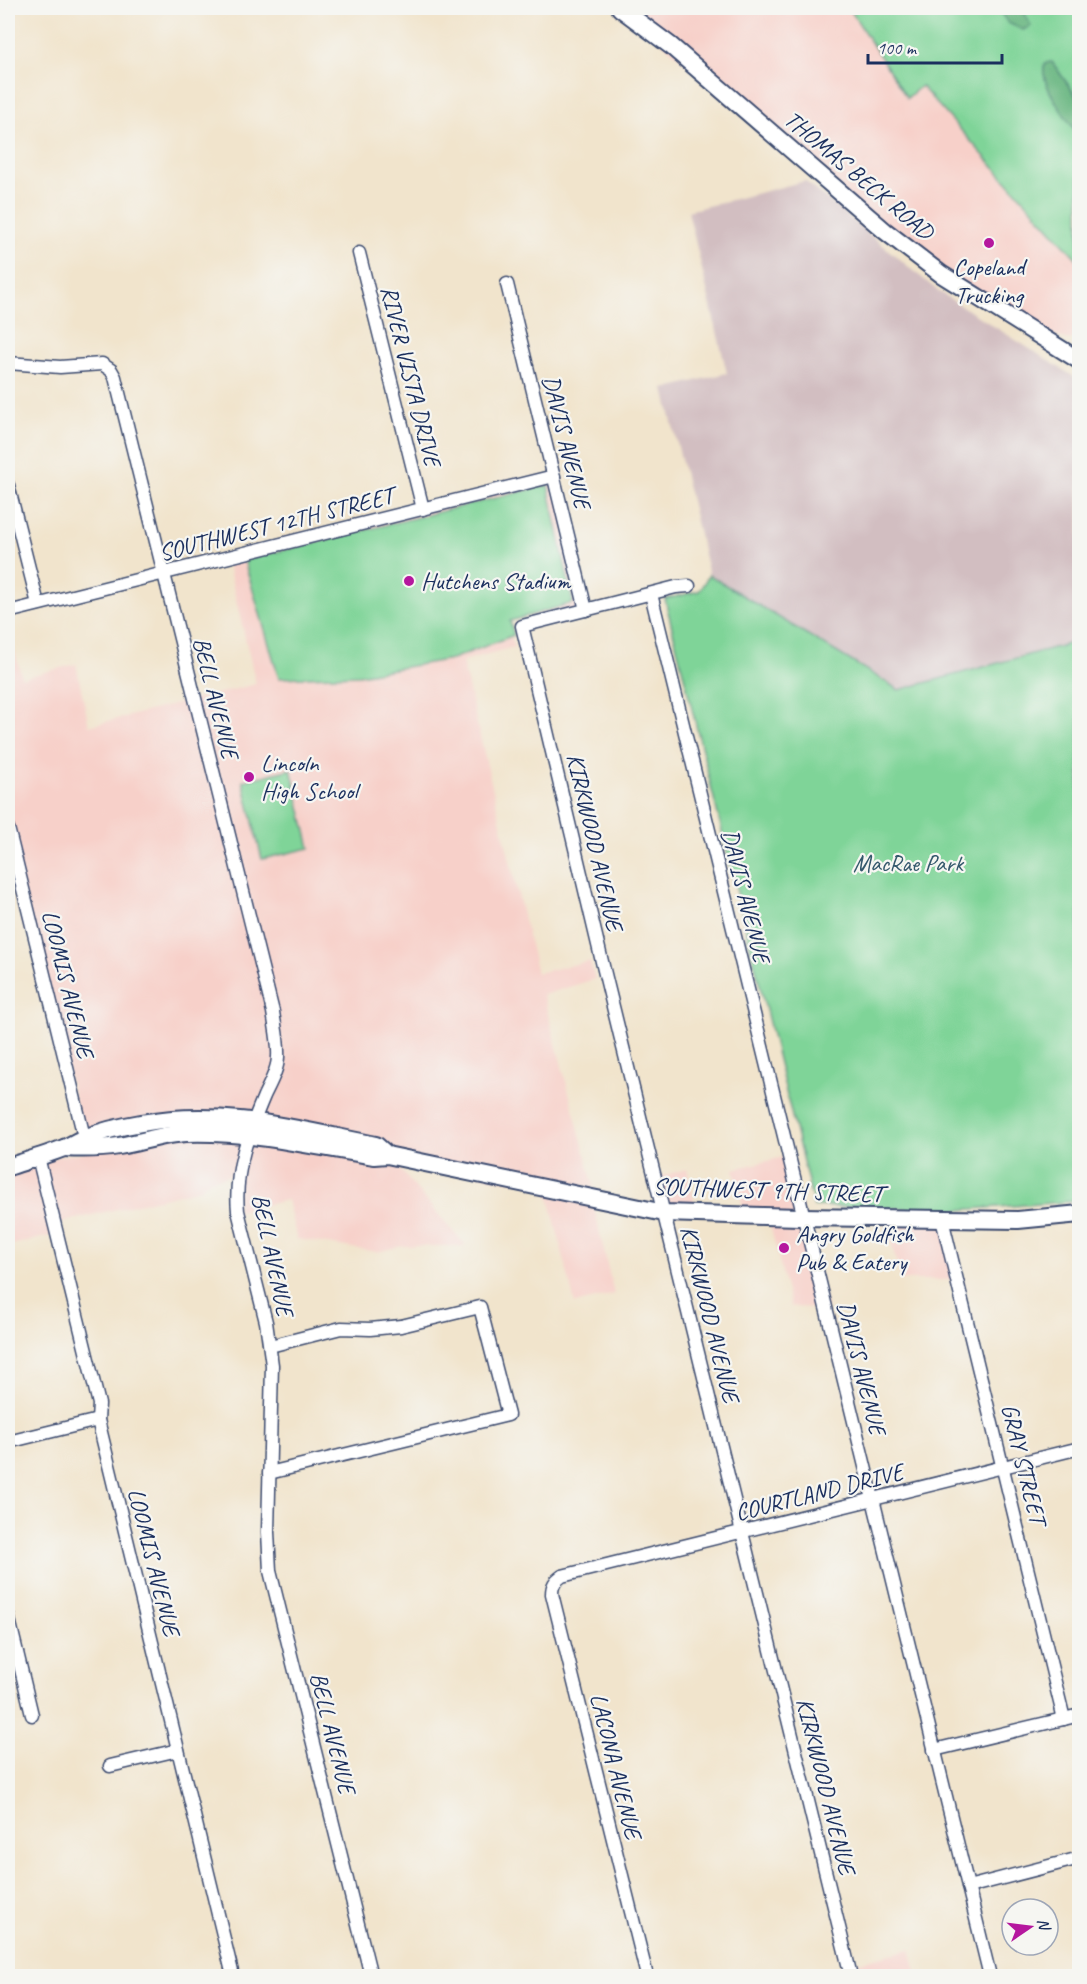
<svg xmlns="http://www.w3.org/2000/svg" width="1087" height="1984" viewBox="0 0 1087 1984" font-family="Caveat,sans-serif">
<style>
.built{fill:#f7d0c9}
.industrial{fill:#d2bec1}
.green{fill:#7fd498;stroke:#4d827b;stroke-width:1.5}
.forest{fill:#67b680;stroke:#41726f;stroke-width:1.5}
.lines{fill:none;stroke-linecap:round;stroke-linejoin:round}
.minor-casing{stroke:#3b4a6e;stroke-width:15}
.major-casing{stroke:#3b4a6e;stroke-width:20}
.minor{stroke:#fff;stroke-width:12}
.major{stroke:#fff;stroke-width:16}
.poi-dot{fill:#b5179e;stroke:#f6f6f2;stroke-width:2}
.labels{text-anchor:middle;stroke-width:4.5;stroke-linejoin:round;paint-order:stroke}
.street-label{font-size:24px;fill:#1b2f5e;stroke:#f6f6f2}
.poi-label{font-size:24px;fill:#1b2f5e;stroke:#f6f6f2;text-anchor:start}
.park-label{font-size:24px;fill:#34586c;stroke:#f6f6f2}
</style>
<rect width="100%" height="100%" fill="#f6f6f2"/>
<filter id="ink" filterUnits="userSpaceOnUse"><feTurbulence type="fractalNoise" baseFrequency=".0167" numOctaves="2"/><feDisplacementMap in="SourceGraphic" scale="12" xChannelSelector="R" yChannelSelector="G"/><feConvolveMatrix kernelMatrix="1 2 1 2 8 2 1 2 1" color-interpolation-filters="sRGB"/></filter>
<filter id="wash" filterUnits="userSpaceOnUse"><feTurbulence type="fractalNoise" baseFrequency=".008" numOctaves="4" result="noise"/><feDisplacementMap in="SourceGraphic" scale="24" xChannelSelector="R" yChannelSelector="G"/><feGaussianBlur stdDeviation="1.35" result="paint"/><feColorMatrix in="noise" values="0 0 0 0 0 0 0 0 0 0 0 0 0 0 0 0 0 1.4 0 .05"/><feComposite in="paint" operator="in"/></filter>
<g filter="url(#wash)">
<rect width="100%" height="100%" fill="#f1e4cc"/>
<g class="built">
<polygon points="620,8 848,8 907,98 921,85 1079,261 1079,337 1068,340 1021,324 941,274"/>
<polygon points="554,476 586,610 507,619 514,647 462,661 537,973 590,961 595,979 543,995 594,1187 502,1180 388,1156 466,1246 402,1246 377,1252 297,1239 287,1200 238,1211 237,1173 208,1181 200,1189 55,1224 57,1234 8,1246 8,1150 12,1165 118,1146 214,1117 84,1138 8,828 8,627 22,678 76,664 89,726 256,684 228,565 423,509"/>
<polygon points="788,1156 827,1308 791,1307 768,1217 745,1216 734,1169"/>
<polygon points="687,1169 697,1214 664,1213 655,1178"/>
<polygon points="547,1189 592,1199 614,1294 575,1304"/>
<polygon points="885,1218 942,1219 957,1280 901,1280"/>
<polygon points="910,1949 917,1976 851,1976 848,1965"/>
</g>
<polygon class="industrial" points="805,181 938,291 1079,380 1079,641 899,690 709,575 664,389 727,373 688,211"/>
<g class="green">
<polygon points="849,8 1079,8 1079,261 921,86 907,98"/>
<polygon points="548,485 573,603 510,621 514,635 452,659 359,675 279,678 244,560"/>
<polygon points="709,575 899,690 1079,641 1079,1201 958,1210 814,1206 665,599 699,591"/>
<polygon points="291,769 310,848 262,859 243,781"/>
</g>
<g class="forest">
<polygon points="997,8 1022,8 1031,26 1023,30 1008,23"/>
<path d="M1052 62 1079 100V137C1069 120 1037 83 1045 63Z"/>
</g>
</g>
<g filter="url(#ink)">
<g class="lines">
<g class="minor-casing">
<g id="minor">
<polyline points="359,253 423,509"/>
<polyline points="507,284 586,610"/>
<path d="M8 363 60 367 102 364 111 370 115 377 273 1012C275 1026 279 1043 278 1057 278 1070 269 1085 264 1096 248 1134 234 1170 238 1211L266 1322 272 1365 268 1532 270 1571 371 1976"/>
<polyline points="8,485 38,604"/>
<polyline points="689,586 676,587 522,626 604,970 851,1976"/>
<polyline points="651,594 990,1976"/>
<polyline points="8,612 554,476"/>
<polyline points="8,828 86,1145"/>
<polyline points="38,1157 99,1404 98,1420 233,1976"/>
<polyline points="942,1219 1064,1719"/>
<polyline points="8,1442 98,1420"/>
<polyline points="269,1473 508,1415 480,1307 401,1326 370,1329 341,1328 270,1346"/>
<polyline points="8,1615 32,1715"/>
<polyline points="934,1750 1080,1715"/>
<polyline points="110,1766 178,1750"/>
<polyline points="968,1887 1080,1858"/>
<path d="M647 1976 552 1594C552 1585 555 1581 562 1576L1080 1448"/>
</g>
</g>
<g class="major-casing">
<g id="major">
<polyline points="620,8 671,46 885,231 941,274 1080,361"/>
<path d="M64 1148C82 1149 101 1149 119 1146 142 1142 164 1134 187 1133 250 1131 312 1146 374 1156L387 1155 664 1213 800 1217 1018 1220 1080 1214"/>
<path d="M8 1167C26 1161 46 1155 64 1148 71 1145 77 1141 84 1138 102 1131 123 1126 141 1123 224 1108 296 1129 376 1145L384 1152"/>
</g>
</g>
<use href="#minor" class="minor"/>
<use href="#major" class="major"/>
</g>
</g>
<g class="poi-dot">
<circle cx="989" cy="243" r="6"/>
<circle cx="409" cy="581" r="6"/>
<circle cx="249" cy="777" r="6"/>
<circle cx="784" cy="1248" r="6"/>
</g>
<g class="labels">
<g class="street-label">
<text transform="translate(859 175) rotate(40)" y="8">THOMAS BECK ROAD</text>
<text transform="translate(411 376) rotate(76)" y="8">RIVER VISTA DRIVE</text>
<text transform="translate(567 442) rotate(76)" y="8">DAVIS AVENUE</text>
<text transform="translate(276 524) rotate(-14)" y="8">SOUTHWEST 12TH STREET</text>
<text transform="translate(216 698) rotate(76)" y="8">BELL AVENUE</text>
<text transform="translate(595 842) rotate(77)" y="8">KIRKWOOD AVENUE</text>
<text transform="translate(746 896) rotate(76)" y="8">DAVIS AVENUE</text>
<text transform="translate(68 984) rotate(76)" y="8">LOOMIS AVENUE</text>
<text transform="translate(768 1190) rotate(2)" y="8">SOUTHWEST 9TH STREET</text>
<text transform="translate(273 1255) rotate(78)" y="8">BELL AVENUE</text>
<text transform="translate(710 1314) rotate(76)" y="8">KIRKWOOD AVENUE</text>
<text transform="translate(862 1368) rotate(76)" y="8">DAVIS AVENUE</text>
<text transform="translate(1024 1464) rotate(76)" y="8">GRAY STREET</text>
<text transform="translate(819 1492) rotate(-14)" y="8">COURTLAND DRIVE</text>
<text transform="translate(154 1562) rotate(76)" y="8">LOOMIS AVENUE</text>
<text transform="translate(333 1733) rotate(76)" y="8">BELL AVENUE</text>
<text transform="translate(616 1766) rotate(76)" y="8">LACONA AVENUE</text>
<text transform="translate(826 1786) rotate(76)" y="8">KIRKWOOD AVENUE</text>
</g>
<g class="poi-label">
<text x="989" y="275" text-anchor="middle">Copeland<tspan x="989" dy="28">Trucking</tspan></text>
<text x="421" y="589">Hutchens Stadium</text>
<text x="261" y="771">Lincoln<tspan x="261" dy="28">High School</tspan></text>
<text x="796" y="1242">Angry Goldfish<tspan x="796" dy="28">Pub &amp; Eatery</tspan></text>
</g>
<g class="park-label">
<text x="908" y="871">MacRae Park</text>
</g>
</g>
<rect width="1087" height="1984" fill="none" stroke="#f6f6f2" stroke-width="30"/>
<g transform="translate(1030 1927) rotate(76)"><circle r="28" fill="#f6f6f2" stroke="#9ea6b7" stroke-width="1.5"/>
<path d="M0-4.5L10 22L0 15L-10 22Z" fill="#b5179e"/>
<text y="-9" font-size="16" font-weight="bold" text-anchor="middle" fill="#1b2f5e">N</text>
</g>
<path d="M868 54v9h134v-9" fill="none" stroke="#1b2f5e" stroke-width="3"/>
<text x="877" y="54" font-size="18" fill="#1b2f5e" stroke="#f6f6f2" stroke-width="4.5" paint-order="stroke">100 m</text>
</svg>
